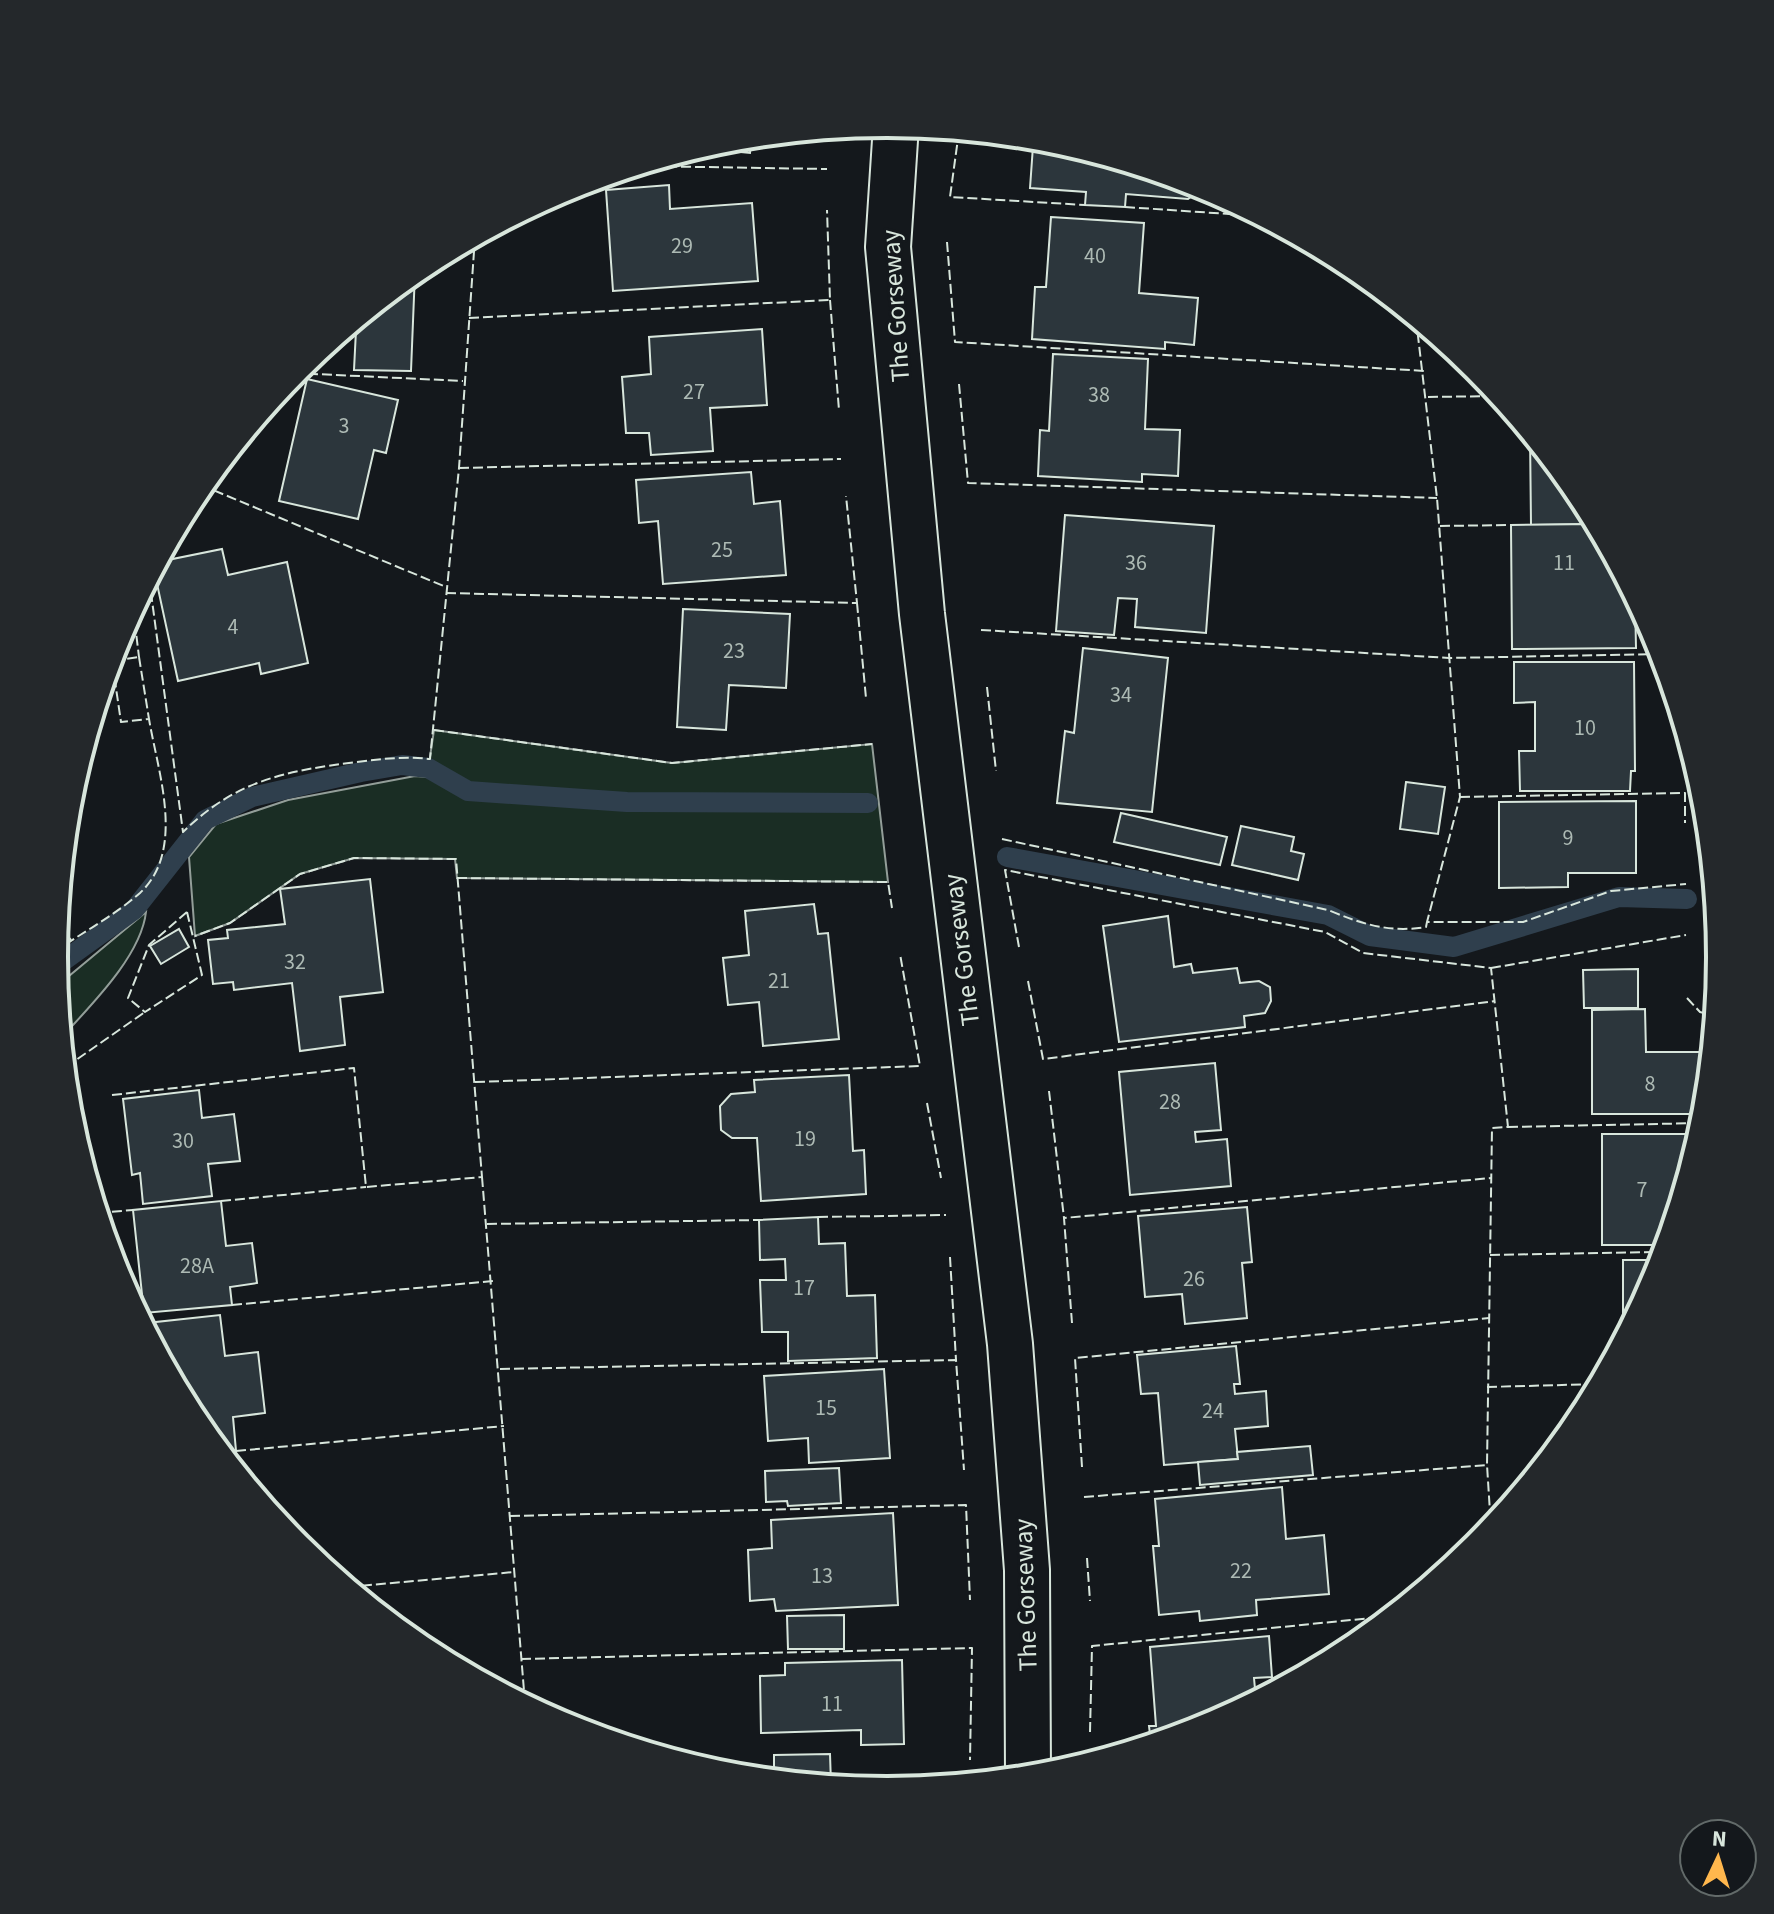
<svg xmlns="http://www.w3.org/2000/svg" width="1774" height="1914" viewBox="0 0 1774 1914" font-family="'Source Sans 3',sans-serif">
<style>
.green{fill:#1a2d24;stroke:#939e99;stroke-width:2}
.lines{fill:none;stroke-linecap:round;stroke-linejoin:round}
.stream{stroke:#2f3f4d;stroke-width:20}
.building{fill:#2c363c;stroke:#d8e6dc;stroke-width:2}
.minor-casing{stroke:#d8e6dc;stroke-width:48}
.minor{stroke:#14181c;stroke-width:44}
.fence{stroke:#d8e6dc;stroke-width:2;stroke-dasharray:10 4;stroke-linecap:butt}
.labels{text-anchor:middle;stroke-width:6;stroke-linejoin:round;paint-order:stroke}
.number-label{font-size:22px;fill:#adbab4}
.street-label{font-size:26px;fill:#d8e6dc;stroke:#14181c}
.rim{fill:none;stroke:#d8e6dc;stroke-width:4}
</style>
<rect width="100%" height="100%" fill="#14181c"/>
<g class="green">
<polygon points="434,730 672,763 872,744 888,882 457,878 455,859 354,858 300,874 230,923 195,936 189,857 216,824 288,800 415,776 427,777"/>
<path d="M146 912C141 956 91 1005 62 1037L57 986Z"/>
</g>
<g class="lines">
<g class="stream">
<polyline points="1007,857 1328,915 1370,936 1454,947 1619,897 1687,899"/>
<polyline points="55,967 134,910 205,820 252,797 361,772 402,765 428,768 468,791 627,802 868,803"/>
</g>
</g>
<g class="building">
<polygon points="752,137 750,153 699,148 725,140"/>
<polygon points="1044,140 1203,187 1203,188 1188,199 1126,194 1125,207 1085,205 1086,192 1030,188 1033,146 1044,146"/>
<polygon points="669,185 670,209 752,203 758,281 613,291 606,190"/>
<polygon points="1051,217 1144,223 1139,293 1198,298 1194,345 1165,342 1165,349 1032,339 1035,287 1046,287"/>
<polygon points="415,272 411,371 354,370 356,330 344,330"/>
<polygon points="762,329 767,405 710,408 713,451 651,455 649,433 626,433 622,377 651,374 649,337"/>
<polygon points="1053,354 1148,359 1145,429 1180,430 1178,476 1142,474 1142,482 1038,476 1040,430 1049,431"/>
<polygon points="307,379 398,400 386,453 374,450 358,519 279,501"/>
<polygon points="1530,434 1580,495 1596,524 1531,525"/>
<polygon points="751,472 754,504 780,501 786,575 663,584 658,521 639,523 636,480"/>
<polygon points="1065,515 1214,526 1206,633 1135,627 1137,599 1118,598 1114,635 1056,631"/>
<polygon points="1596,524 1635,598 1636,648 1512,649 1511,525"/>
<polygon points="222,549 228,575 287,562 308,663 261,674 259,663 178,681 154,570 158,562"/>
<polygon points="683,609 790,614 786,688 729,685 726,730 677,727"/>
<polygon points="1083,648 1168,658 1152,812 1057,803 1065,731 1074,733"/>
<polygon points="1514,662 1634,662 1635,771 1631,771 1630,791 1520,791 1519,751 1535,751 1535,702 1514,703"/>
<polygon points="1406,782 1445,787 1438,834 1400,829"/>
<polygon points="1636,801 1636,873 1568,873 1568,887 1499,888 1499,802"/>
<polygon points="1121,813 1227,837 1220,865 1114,842"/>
<polygon points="1241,826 1294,837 1291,851 1304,854 1298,880 1232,865"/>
<polygon points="370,879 383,992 340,997 345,1045 300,1051 292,983 234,990 233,982 213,984 208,940 228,938 227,930 285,924 280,889"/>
<polygon points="814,904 818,934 828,933 839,1039 763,1046 759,1002 728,1005 723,958 749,955 745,911"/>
<polygon points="1168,916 1174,967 1191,964 1193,973 1237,968 1240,983 1259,981 1270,987 1271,1001 1265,1013 1244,1016 1245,1027 1119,1042 1103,926"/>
<polygon points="179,929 189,947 161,964 150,946"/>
<polygon points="1638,969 1638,1008 1584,1008 1583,970"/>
<polygon points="1645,1009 1646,1052 1711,1052 1704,1114 1592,1114 1592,1010"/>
<polygon points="1215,1063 1221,1130 1195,1132 1196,1142 1227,1139 1231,1186 1130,1195 1119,1072"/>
<polygon points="849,1075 853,1151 864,1150 866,1194 761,1201 757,1138 732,1138 721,1130 720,1106 731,1094 755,1092 754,1080"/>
<polygon points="199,1090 202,1118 234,1114 240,1161 208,1164 212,1196 143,1204 140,1173 132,1175 123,1099"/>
<polygon points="1602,1134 1700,1134 1664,1252 1661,1252 1660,1245 1602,1245"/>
<polygon points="221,1201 226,1246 252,1243 257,1283 230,1287 232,1305 144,1313 133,1210"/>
<polygon points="1247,1207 1252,1262 1242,1263 1247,1318 1185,1324 1182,1294 1145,1297 1138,1216"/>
<polygon points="818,1217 819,1244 845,1243 847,1296 875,1295 877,1358 788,1361 788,1332 762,1332 760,1280 786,1280 785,1259 760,1260 759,1220"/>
<polygon points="1623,1260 1661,1260 1623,1338"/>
<polygon points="220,1315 225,1356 258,1352 265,1413 233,1417 236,1451 222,1453 194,1419 148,1332 147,1323"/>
<polygon points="1236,1346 1240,1384 1234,1384 1235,1394 1266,1391 1268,1426 1235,1429 1238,1459 1164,1465 1158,1393 1141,1394 1137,1355"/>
<polygon points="884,1369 890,1458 809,1463 808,1438 768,1441 764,1376"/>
<polygon points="1310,1446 1313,1475 1200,1485 1198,1462 1238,1459 1237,1452"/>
<polygon points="839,1468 841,1503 788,1506 787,1501 766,1502 765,1471"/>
<polygon points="1282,1487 1286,1539 1324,1535 1329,1594 1256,1600 1257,1615 1200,1621 1199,1611 1159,1615 1153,1546 1159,1546 1155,1499"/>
<polygon points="893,1513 898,1605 776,1611 774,1599 750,1601 748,1550 772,1548 771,1520"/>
<polygon points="844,1615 844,1649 788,1649 787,1616"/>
<polygon points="1269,1636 1272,1677 1254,1678 1256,1700 1205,1727 1151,1743 1149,1726 1156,1726 1150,1647"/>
<polygon points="902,1660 904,1744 861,1745 861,1730 761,1733 760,1676 785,1675 785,1663"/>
<polygon points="830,1754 831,1784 774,1779 774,1755"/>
</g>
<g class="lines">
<g class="minor-casing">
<polyline id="minor" points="896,125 888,247 922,614 1010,1344 1027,1570 1028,1776"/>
</g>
<use href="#minor" class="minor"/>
<g class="fence">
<polyline points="959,131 950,197 1085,205"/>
<polyline points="833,135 834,129"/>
<polyline points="639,166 827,169"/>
<polyline points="1125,207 1259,216"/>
<polyline points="947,242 955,342 1424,371"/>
<polyline points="830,300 839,410"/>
<polyline points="469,318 830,300 827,210"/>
<polyline points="1416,319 1437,498 1460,797 1427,922 1523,922 1611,891 1686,884"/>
<polyline points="294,373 463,381"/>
<polyline points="959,384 968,483 1437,498"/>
<polyline points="1428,397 1499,396"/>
<polyline points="459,468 841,459"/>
<polyline points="201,485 446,587"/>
<polyline points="1440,526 1511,525"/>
<path d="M149 578 183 832C236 780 286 771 356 762 381 759 405 756 430 759L459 468 475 237"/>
<polyline points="446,593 857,603 846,496"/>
<polyline points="857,603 866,698"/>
<polyline points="133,608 139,657"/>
<polyline points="981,630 1449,658 1661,654"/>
<polygon points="139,657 149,719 121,722 112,661"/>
<polyline points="987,687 996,771"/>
<polyline points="1684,729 1684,757"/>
<polyline points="434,730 672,763 872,744"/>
<polyline points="1460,797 1685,793 1685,823"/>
<path d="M1002 839 1328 910C1362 924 1389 933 1426 927L1427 922"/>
<polyline points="457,878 888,882 892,908"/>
<polygon points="187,912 202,975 145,1012 128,998 149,945"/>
<polyline points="57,924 71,940"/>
<polyline points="1019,947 1005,870 1325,932 1363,953 1491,968 1508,1127 1492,1128 1487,1465 1491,1528"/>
<path d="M54 952C82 933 115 915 140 893 186 850 158 773 149 719"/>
<polyline points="1491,968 1686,935"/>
<polyline points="1028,981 1043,1059 1495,1001"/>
<polyline points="1687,998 1700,1012 1714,1016"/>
<polyline points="66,1067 145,1012"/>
<polyline points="475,1082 920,1066 900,954"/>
<polyline points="1049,1091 1064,1218"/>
<polyline points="112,1095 354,1068 366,1187 482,1177 456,859 354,858 300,874 230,923 195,936"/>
<polyline points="927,1103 941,1178"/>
<polyline points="1508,1127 1703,1123"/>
<polyline points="482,1177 525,1703"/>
<polyline points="221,1201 366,1187"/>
<polyline points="98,1213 133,1210"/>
<polyline points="818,1217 946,1215"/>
<polyline points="487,1224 759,1220"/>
<polyline points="1490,1255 1661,1252"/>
<polyline points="950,1257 956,1360"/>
<polyline points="232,1305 493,1281"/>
<polyline points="1072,1323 1064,1218 1491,1178"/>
<polyline points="500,1369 956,1360 964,1470"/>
<polyline points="1487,1387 1599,1384"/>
<polyline points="236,1451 504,1426"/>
<polyline points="1082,1467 1075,1358 1489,1318"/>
<polyline points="1084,1497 1487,1465"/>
<polyline points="510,1516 966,1505 970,1600"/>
<polyline points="1087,1558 1090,1601"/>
<polyline points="348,1587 514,1572"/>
<polyline points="521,1659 972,1648 970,1760"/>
<polyline points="1090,1732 1092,1646 1391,1616"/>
</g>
</g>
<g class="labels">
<g class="number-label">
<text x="682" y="253">29</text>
<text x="1095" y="263">40</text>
<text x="694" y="399">27</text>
<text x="1099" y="402">38</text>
<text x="344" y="433">3</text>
<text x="722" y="557">25</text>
<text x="1136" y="570">36</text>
<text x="1564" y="570">11</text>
<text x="233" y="634">4</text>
<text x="734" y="658">23</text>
<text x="1121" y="702">34</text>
<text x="1585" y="735">10</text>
<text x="1568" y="845">9</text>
<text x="295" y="969">32</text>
<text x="779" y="988">21</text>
<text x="1650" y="1091">8</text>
<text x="1170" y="1109">28</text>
<text x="805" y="1146">19</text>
<text x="183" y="1148">30</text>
<text x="1642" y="1197">7</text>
<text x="197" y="1273">28A</text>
<text x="1194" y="1286">26</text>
<text x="804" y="1295">17</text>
<text x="826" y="1415">15</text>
<text x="1213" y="1418">24</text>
<text x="1241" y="1578">22</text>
<text x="822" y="1583">13</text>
<text x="832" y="1711">11</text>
</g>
<g class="street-label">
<text transform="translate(895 306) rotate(-94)" y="9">The Gorseway</text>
<text transform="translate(961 950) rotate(-97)" y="9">The Gorseway</text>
<text transform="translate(1025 1595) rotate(-92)" y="9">The Gorseway</text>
</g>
</g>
<path d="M0 0H1774V1914H0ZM68 957a819 819 0 1 1 1638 0a819 819 0 1 1-1638 0Z" fill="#24282b" fill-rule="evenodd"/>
<path class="rim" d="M68 957a819 819 0 1 1 1638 0a819 819 0 1 1-1638 0Z"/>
<g transform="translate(1718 1858) rotate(4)"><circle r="38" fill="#14181c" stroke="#626a69" stroke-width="2"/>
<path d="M0-6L14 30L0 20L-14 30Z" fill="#ffb74d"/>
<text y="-12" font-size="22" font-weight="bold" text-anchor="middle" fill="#d8e6dc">N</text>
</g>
</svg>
